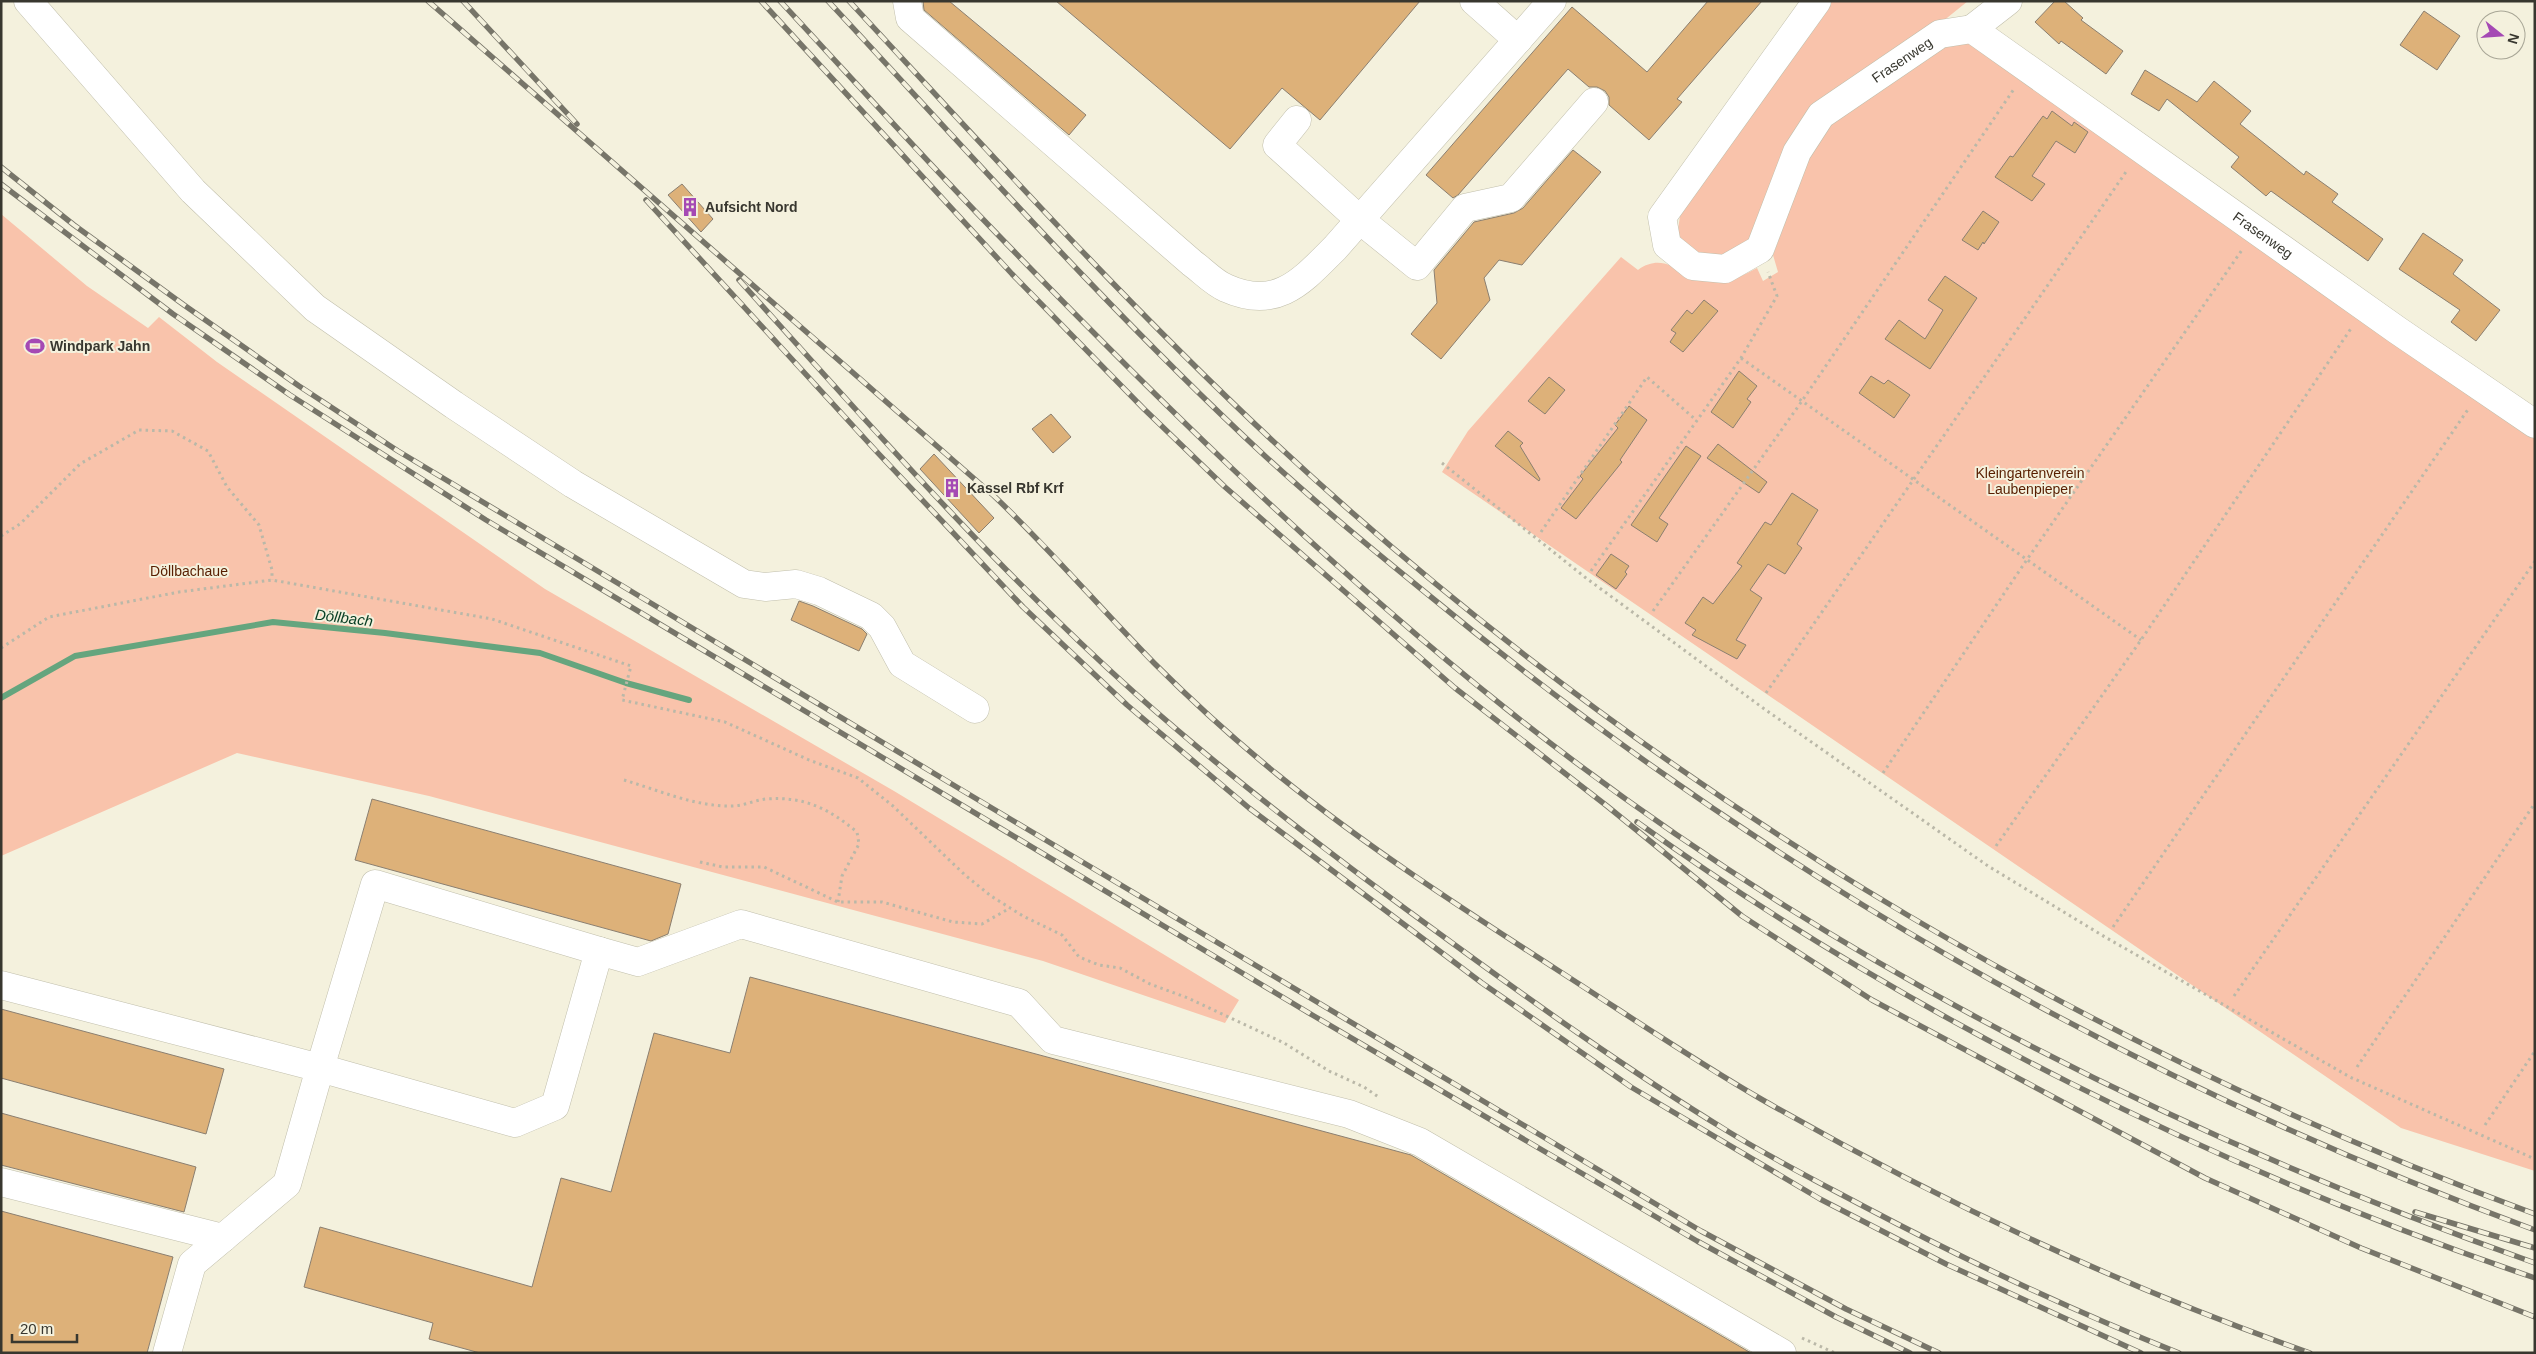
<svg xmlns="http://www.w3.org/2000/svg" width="2536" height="1354" viewBox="0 0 2536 1354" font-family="Helvetica,sans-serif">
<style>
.green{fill:#f9c3ab}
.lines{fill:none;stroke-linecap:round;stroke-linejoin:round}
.stream{stroke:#65a57e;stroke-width:6}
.building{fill:#ddb179;stroke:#8b7f70}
.minor-casing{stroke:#c1bfac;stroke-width:29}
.path{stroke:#bab8a8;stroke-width:3;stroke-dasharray:2.5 4;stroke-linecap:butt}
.minor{stroke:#fff;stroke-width:28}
.rail-casing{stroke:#777569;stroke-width:5.5}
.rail{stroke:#f4f1dd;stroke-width:4;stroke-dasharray:11;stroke-linecap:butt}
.labels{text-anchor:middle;stroke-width:4;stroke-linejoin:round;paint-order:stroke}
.street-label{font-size:14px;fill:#38372f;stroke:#f4f1dd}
.poi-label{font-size:14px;font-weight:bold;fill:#38372f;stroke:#f4f1dd;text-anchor:start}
.park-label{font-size:14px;fill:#581e00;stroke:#f4f1dd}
.water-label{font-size:15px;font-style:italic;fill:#073d23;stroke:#f4f1dd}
</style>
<rect width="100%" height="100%" fill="#f4f1dd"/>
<g class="green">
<polygon points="1831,1 1968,1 1932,30 1815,110 1756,236 1732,257 1703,256 1677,236 1682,203"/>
<path d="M1946 43H1977L2535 437V1171L2401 1128 1442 472 1468 431 1621 257 1638 270C1667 249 1684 281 1713 281 1730 281 1743 276 1757 268L1763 281 1778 272 1773 255 1810 154 1828 124Z"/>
<polygon points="1,214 87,286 148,328 159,317 217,362 545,589 894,791 1239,1000 1225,1023 1043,961 429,796 237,753 1,856"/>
</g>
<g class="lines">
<polyline class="stream" points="1,698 75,656 273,622 385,633 540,653 626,683 689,700"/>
</g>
<g class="building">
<polygon points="923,1 949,1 1086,115 1069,135 924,10"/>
<polygon points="1056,1 1420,1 1320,120 1282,88 1230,149"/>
<polygon points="1708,1 1762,1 1677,99 1682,102 1649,140 1609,105 1609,97 1605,91 1597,87 1589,87 1568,69 1458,195 1453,198 1426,175 1572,7 1647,72"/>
<polygon points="2055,1 2064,1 2083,18 2081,20 2123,51 2106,74 2061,41 2059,44 2035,22"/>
<polygon points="2424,11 2460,36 2437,70 2400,45"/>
<polygon points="2145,70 2197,102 2214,81 2251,111 2240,124 2304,175 2306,171 2338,194 2332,202 2383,239 2368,261 2271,191 2266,196 2231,167 2239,157 2167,99 2159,111 2131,94"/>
<polygon points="2052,111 2072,126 2074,122 2088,132 2075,153 2056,141 2032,176 2045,184 2032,201 1995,177 2010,156 2013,157 2043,116 2047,119"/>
<polygon points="1573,150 1601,172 1522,265 1499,260 1484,278 1490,300 1441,359 1411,334 1437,303 1434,270 1474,222 1514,213 1523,208"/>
<polygon points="682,184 713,219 701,232 668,195"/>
<polygon points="1983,211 1999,222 1984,244 1983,242 1978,250 1962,240"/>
<polygon points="2423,233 2463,260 2453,274 2500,310 2476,341 2451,322 2460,310 2399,269"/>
<polygon points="1945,276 1977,298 1930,369 1885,339 1899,320 1925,339 1943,310 1928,300"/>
<polygon points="1704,300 1718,311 1683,352 1670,342 1676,333 1671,330 1687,310 1692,314"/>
<polygon points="1739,371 1757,386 1747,399 1751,402 1733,428 1711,412"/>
<polygon points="1871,376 1884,384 1888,380 1910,395 1894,418 1859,393"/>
<polygon points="1549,377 1565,390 1545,414 1528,401"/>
<polygon points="1629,406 1647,420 1620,460 1622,462 1576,519 1561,508 1583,479 1580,476 1618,428 1615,425"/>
<polygon points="1051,414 1071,437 1053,453 1032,429"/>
<polygon points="1508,431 1523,443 1520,446 1540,479 1539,481 1495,446"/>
<polygon points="1718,444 1767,482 1759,493 1707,458"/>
<polygon points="1686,446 1701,456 1659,518 1668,524 1657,542 1631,525"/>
<polygon points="934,454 994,518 979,533 920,469"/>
<polygon points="1792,493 1818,510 1797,544 1802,548 1785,574 1768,564 1750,590 1762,598 1736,640 1746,645 1737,659 1692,635 1696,630 1685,623 1703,597 1713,604 1742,566 1737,563 1765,522 1771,525"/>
<polygon points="1611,554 1629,566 1625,572 1627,574 1616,589 1596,575"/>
<polygon points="799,601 813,606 862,629 867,634 859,651 791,620"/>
<polygon points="372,799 681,884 668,934 651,941 355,860"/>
<polygon points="750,977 1411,1155 1751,1353 480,1353 429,1339 433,1323 304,1287 320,1227 532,1287 561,1178 611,1192 654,1033 730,1053"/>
<polygon points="1,1009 224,1069 206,1134 1,1078"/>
<polygon points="1,1113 196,1167 184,1212 1,1165"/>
<polygon points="1,1211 173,1257 147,1353 1,1353"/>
</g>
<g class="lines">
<g class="minor-casing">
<g id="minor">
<polyline points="28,1 193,191 315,308 454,405 573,484 744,584 765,587 796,584 819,591 871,616 882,627 902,664 975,709"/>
<path d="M907 1 910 18 1192 263C1203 271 1214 283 1226 288 1277 311 1302 281 1335 248L1552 1"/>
<polyline points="1474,1 1518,40"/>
<path id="s1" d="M1817 1 1662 217 1667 245 1693 266 1725 269 1760 249 1797 152 1821 115 1940 34 1972 29 2397 330 2535 424"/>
<polyline points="1972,29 2008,1"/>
<polyline points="1297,120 1277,145 1360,220 1417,266 1465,208 1511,198 1594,102"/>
<polyline points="1,985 320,1068 375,884 599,951"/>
<polyline points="1,1182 223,1238"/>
<polyline points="167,1353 192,1264 287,1184 320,1068 515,1123 555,1106 599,951 638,962 741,924 1019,1003 1053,1040 1349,1114 1420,1142 1782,1353"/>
</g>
</g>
<g class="path">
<polyline points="1741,358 2141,640"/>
<polyline points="1442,463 1586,578 1763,708 1988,866 2105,937 2350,1077 2535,1159"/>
<polyline points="1541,532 1647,377 1696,420"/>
<polyline points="1,536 20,524 80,464 139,430 172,431 208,451 227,487 259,525 272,570 272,580"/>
<polyline points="1591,571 1741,358 1777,296 1768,272"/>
<polyline points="1653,611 1802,401 2014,89"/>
<polyline points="1,648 49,617 179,592 272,580 492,619 631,666 622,700 725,722 809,760 858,778 893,806 965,875 991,896 1023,916 1062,935 1079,957 1099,965 1120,968 1150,984 1188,998 1284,1043 1329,1071 1364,1087 1380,1098"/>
<polyline points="1766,693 2128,169"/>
<polyline points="1883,773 2026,561 2242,250"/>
<path d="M624 780C658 790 696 807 732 806 744 806 755 800 766 799 805 796 829 809 857 832L859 844 842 876 838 902"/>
<polyline points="1996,846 2141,640 2352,327"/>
<polyline points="700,862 723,867 764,867 838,902 882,902 953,922 982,924 1010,908"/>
<polyline points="2113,927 2469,408"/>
<polyline points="2234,996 2535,561"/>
<polyline points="2357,1067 2535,803"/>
<polyline points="2485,1125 2535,1051"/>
<polyline points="1802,1338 1835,1353"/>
</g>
<use href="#minor" class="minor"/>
<g class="rail-casing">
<g id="rail">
<path d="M428 1 994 496C1050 549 1100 608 1154 663 1193 702 1235 740 1278 775 1367 847 1463 909 1559 971 1626 1014 1692 1059 1761 1099 1935 1199 2120 1286 2310 1353"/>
<polyline points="463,1 577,124"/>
<polyline points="761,1 1012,274 1144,409 1225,487 1455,688 1607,806 1742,916 1872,1000 2205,1178 2361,1248 2535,1317"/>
<path d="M780 1C845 71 909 142 975 211 1142 385 1315 556 1504 707 1811 952 2166 1132 2535 1263"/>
<path d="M828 1C971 155 1111 313 1265 456 1315 502 1367 545 1420 588 1757 867 2124 1078 2535 1230"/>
<path d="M849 1C988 151 1125 303 1274 442 1637 780 2070 1042 2535 1214"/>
<polyline points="1,167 74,225 184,305 299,386 398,451 960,789 1701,1231 1846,1309 1939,1353"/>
<polyline points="1,184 173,314 290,395 486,520 1314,1016 1697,1241 1836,1317 1910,1353"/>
<polyline points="646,200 877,452 1023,607 1127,705 1249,808 1482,983 1631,1087 1820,1199 1946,1264 2141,1353"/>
<path d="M739 280C867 422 994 567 1136 694 1229 777 1329 853 1429 926 1527 998 1626 1069 1729 1132 1773 1159 1820 1183 1865 1207 1967 1261 2071 1310 2179 1353"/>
<path d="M1637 822C1909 1017 2219 1170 2535 1278"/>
<polyline points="2415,1212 2535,1248"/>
</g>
</g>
<use href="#rail" class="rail"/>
</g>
<defs>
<g id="building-bare" transform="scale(1.5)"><path d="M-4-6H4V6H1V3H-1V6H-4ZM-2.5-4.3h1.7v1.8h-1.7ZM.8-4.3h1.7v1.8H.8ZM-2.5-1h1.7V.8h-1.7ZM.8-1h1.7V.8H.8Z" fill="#a549b4" stroke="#f4f1dd" stroke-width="2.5" paint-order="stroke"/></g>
<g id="stadium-bare" transform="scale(1.5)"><path d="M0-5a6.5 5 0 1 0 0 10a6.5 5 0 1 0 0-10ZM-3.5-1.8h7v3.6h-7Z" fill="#a549b4" stroke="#f4f1dd" stroke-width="2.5" paint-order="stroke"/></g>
</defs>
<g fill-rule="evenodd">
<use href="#building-bare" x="690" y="207"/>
<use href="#stadium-bare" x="35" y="346"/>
<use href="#building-bare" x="952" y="488"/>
</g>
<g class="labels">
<g class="street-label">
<text dy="5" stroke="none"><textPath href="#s1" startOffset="646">Frasenweg</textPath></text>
<text dy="5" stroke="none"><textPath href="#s1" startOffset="1081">Frasenweg</textPath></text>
</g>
<g class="poi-label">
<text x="705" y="212">Aufsicht Nord</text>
<text x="50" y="351">Windpark Jahn</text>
<text x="967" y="493">Kassel Rbf Krf</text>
</g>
<g class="park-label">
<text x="2030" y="478">Kleingartenverein<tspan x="2030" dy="16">Laubenpieper</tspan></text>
<text x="189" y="576">Döllbachaue</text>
</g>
<g class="water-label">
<text transform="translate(344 618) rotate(7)" y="5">Döllbach</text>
</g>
</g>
<rect width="2536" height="1354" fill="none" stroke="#38372f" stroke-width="5"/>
<g transform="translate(2501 35) rotate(107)"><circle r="24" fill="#f4f1dd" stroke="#a9a797"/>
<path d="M0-4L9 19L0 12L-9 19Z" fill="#a549b4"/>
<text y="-8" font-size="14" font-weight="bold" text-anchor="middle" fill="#38372f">N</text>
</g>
<path d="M12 1334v8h65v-8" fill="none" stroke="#38372f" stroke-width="2.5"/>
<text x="20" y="1334" font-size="15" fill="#38372f" stroke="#f4f1dd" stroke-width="4" paint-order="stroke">20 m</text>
</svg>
